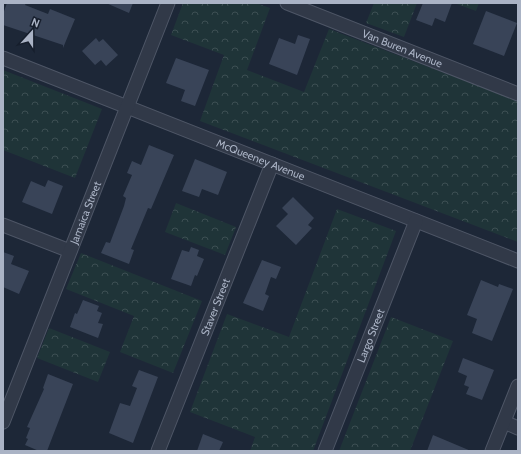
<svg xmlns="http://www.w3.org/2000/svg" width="521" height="454" viewBox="0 0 521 454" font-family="Cabin,sans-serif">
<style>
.forest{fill:url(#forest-crowns)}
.building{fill:#394458}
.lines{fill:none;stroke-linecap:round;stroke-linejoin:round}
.street-casing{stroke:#4e5666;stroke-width:15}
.street{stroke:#313948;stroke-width:13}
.labels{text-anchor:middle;stroke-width:3;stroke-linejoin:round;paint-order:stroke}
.street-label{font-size:11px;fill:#aab3c5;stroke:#161e2c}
</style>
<defs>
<pattern id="forest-crowns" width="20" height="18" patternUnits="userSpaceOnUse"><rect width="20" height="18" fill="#1f3438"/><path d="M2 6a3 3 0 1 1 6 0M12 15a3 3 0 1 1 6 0" fill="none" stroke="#3d4f53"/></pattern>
</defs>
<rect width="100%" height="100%" fill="#1d2737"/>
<g class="forest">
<polygon points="183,3 256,3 270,8 247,70 304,92 329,29 518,101 518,242 200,121 224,55 171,35"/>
<polygon points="374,3 417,3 404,37 366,23"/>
<polygon points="454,3 479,3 476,11"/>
<polygon points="3,70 102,109 75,178 3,150"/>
<polygon points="176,203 236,227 225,255 165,232"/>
<polygon points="337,209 396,231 313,451 250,451 255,437 190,412 227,314 289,337"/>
<polygon points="81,253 202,301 173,373 120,352 134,316 66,289"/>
<polygon points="391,317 453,341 410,451 339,451"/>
<polygon points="49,328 110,352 98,382 37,358"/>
</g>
<g class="building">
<polygon points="7,3 26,3 25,5 48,14 50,9 75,19 63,48 63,45 3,25 3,14"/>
<polygon points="106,3 133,3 129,13"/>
<polygon points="423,3 452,3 445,22 435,18 432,26 416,20"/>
<polygon points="486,11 517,23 504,56 473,44"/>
<polygon points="298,35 310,39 297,75 269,64 279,38 295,44"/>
<polygon points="96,38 99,42 103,39 118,55 106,66 101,60 95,65 82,51"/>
<polygon points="176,58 209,70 195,106 181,101 185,90 166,83"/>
<polygon points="149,145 174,155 151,209 148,208 131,249 134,250 129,264 101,253 106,242 110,243 124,206 126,198 123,196 132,175 127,173 132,161 141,165"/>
<polygon points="195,159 227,172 218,195 202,189 199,197 182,191"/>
<polygon points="48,180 63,186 52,214 22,202 31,181 45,187"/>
<polygon points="293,197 314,218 308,225 312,228 296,245 276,226 288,214 282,208"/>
<polygon points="191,247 199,250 197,256 204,259 197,276 195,275 191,286 171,279 182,250 189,252"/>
<polygon points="3,252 14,256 11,264 29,271 19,294 3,287"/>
<polygon points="262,260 281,267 276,279 271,277 265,294 269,296 263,311 243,303"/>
<polygon points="481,280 498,287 499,284 513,289 492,341 472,333 477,319 467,315"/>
<polygon points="83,300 99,306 97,311 102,313 98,323 103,324 98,338 70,327 75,313 77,314"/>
<polygon points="463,358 494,370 482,400 466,394 469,387 464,385 467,376 458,372"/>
<polygon points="139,370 158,377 133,443 109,433 120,403 130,406 137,388 132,386"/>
<polygon points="48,374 73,384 47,451 39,451 25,445 28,439 26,438 30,428 27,427 44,389 43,388"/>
<polygon points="203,434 223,442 219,451 197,451"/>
<polygon points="433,435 471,451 427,451"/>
</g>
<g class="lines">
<g class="street-casing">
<g id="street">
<path id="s1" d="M287 3 518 94"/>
<path id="s2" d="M3 58 518 261"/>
<polyline points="3,225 70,251"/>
<path id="s3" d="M3 422 168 3"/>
<polyline points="504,422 518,428"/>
<path id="s4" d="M158 451 272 164"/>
<path id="s5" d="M325 451 416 221"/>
<polyline points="492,451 518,386"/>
</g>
</g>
<use href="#street" class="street"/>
</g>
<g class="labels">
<g class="street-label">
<text dy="4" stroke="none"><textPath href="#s1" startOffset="124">Van Buren Avenue</textPath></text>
<text dy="4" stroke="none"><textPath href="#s2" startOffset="277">McQueeney Avenue</textPath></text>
<text dy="4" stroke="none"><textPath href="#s3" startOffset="225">Jamaica Street</textPath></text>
<text dy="4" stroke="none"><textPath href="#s4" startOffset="155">Staver Street</textPath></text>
<text dy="4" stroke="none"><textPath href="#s5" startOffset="124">Largo Street</textPath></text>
</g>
</g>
<rect width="521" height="454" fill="none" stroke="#aab3c5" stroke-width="8"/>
<g transform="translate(32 32) rotate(21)" stroke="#161e2c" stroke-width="3" paint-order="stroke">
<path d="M0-3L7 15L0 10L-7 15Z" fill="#aab3c5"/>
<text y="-6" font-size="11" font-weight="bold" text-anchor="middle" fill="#aab3c5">N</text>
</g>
</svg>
